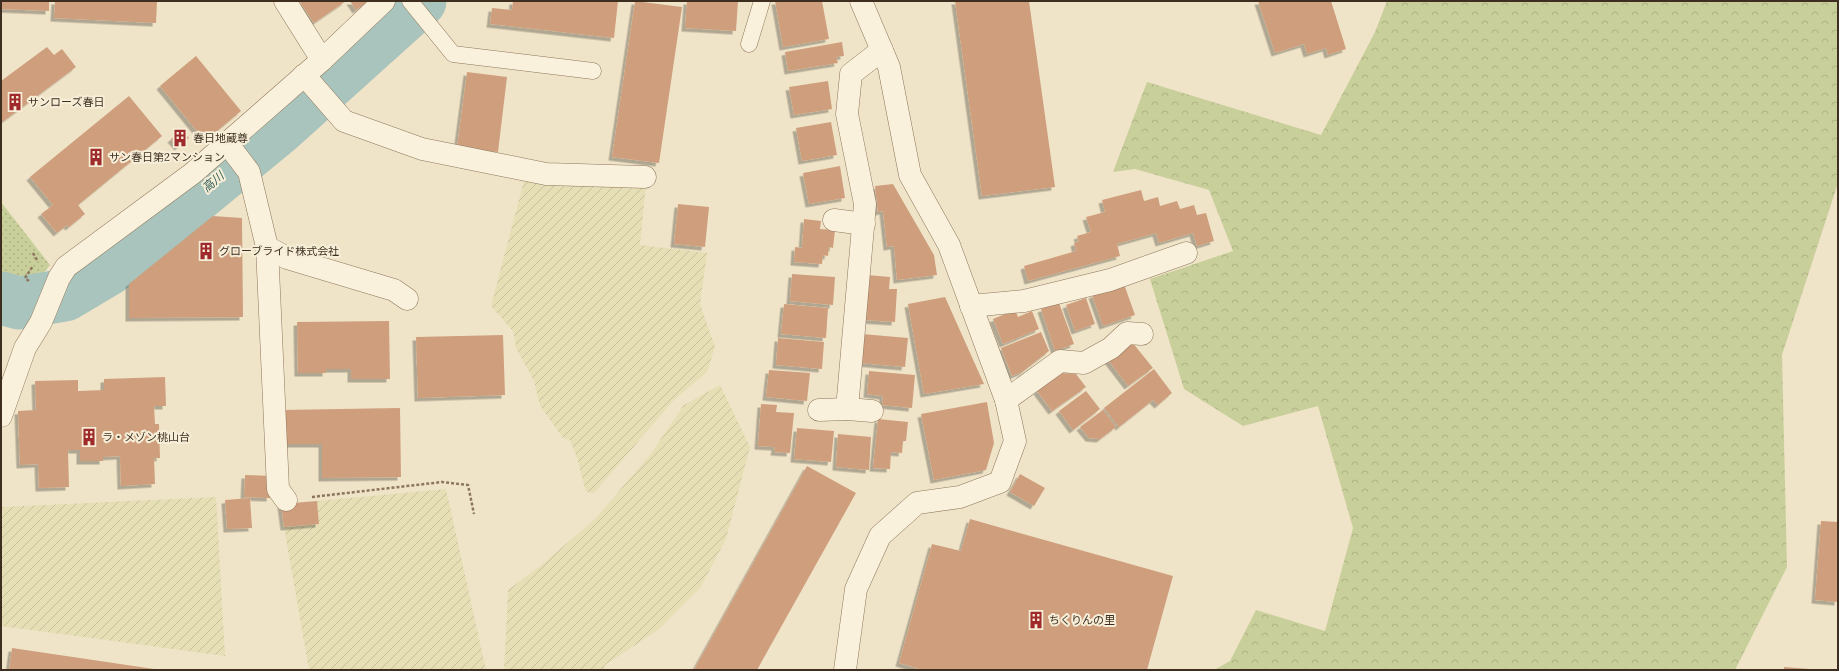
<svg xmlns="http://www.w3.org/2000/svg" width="1839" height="671" viewBox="0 0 1839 671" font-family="Lora,'Noto Sans JP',serif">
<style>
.farmland{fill:url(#farmland-furrows)}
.forest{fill:url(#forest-crowns)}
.park{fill:url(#park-dots)}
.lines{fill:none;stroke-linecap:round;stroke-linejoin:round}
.river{stroke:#a9c4bc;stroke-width:53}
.building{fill:#cf9f7d;filter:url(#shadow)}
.service-casing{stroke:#8d765c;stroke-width:17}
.minor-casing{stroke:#8d765c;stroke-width:23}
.path{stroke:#8d765c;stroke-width:2.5;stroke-dasharray:3 2;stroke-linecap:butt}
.service{stroke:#faf1dc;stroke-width:16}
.minor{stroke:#faf1dc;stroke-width:22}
.labels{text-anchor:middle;stroke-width:4;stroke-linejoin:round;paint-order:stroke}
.poi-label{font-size:11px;fill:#3d2e20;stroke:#f7eed8;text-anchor:start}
.water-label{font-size:12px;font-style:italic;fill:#2f5d5a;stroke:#f7eed8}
</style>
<defs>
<pattern id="farmland-furrows" width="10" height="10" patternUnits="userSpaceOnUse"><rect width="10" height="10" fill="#e6deb5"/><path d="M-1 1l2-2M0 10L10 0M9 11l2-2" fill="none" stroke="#c6bf9b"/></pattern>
<pattern id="forest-crowns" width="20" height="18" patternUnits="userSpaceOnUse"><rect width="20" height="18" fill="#c9cf9b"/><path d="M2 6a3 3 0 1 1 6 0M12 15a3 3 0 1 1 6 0" fill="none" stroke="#aeb285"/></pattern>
<pattern id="park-dots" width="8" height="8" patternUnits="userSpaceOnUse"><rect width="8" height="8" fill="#c9cf9b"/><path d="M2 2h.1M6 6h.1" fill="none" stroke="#aeb285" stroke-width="1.8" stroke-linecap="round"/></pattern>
<filter id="shadow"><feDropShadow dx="-3.5" dy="3.5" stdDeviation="0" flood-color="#0004"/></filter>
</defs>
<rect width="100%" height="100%" fill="#f0e4c8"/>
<g class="farmland">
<polygon points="525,177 646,184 640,245 707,253 700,304 715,347 707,372 673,401 594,493 586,492 577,458 570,440 563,438 540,406 534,381 516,348 513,331 491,306"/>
<polygon points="720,385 750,447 726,539 700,588 658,630 605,665 604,670 504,670 508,590 544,563 596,518 650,455 684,405"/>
<polygon points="446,489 486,670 309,670 284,527 319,524 317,501"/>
<polygon points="216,497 225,656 1,626 1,507"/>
</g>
<polygon class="forest" points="1387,1 1838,1 1838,183 1782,355 1787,567 1735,670 1214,670 1230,661 1256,610 1325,631 1353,528 1318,406 1243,426 1184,389 1150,279 1233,251 1209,190 1135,169 1113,172 1147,82 1321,135 1375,32"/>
<polygon class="park" points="1,202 50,265 32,287 1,274"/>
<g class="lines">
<polyline class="river" points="1,298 19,303 65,295 107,270 279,128 420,1"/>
</g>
<g class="building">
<polygon points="1,1 49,1 49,11 1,9"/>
<polygon points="55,1 157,1 156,23 54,18"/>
<polygon points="299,1 346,1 314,23"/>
<polygon points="350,1 369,1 356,10"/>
<polygon points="513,1 618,1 614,38 490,24 492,8 512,10"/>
<polygon points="635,1 682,7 659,163 612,157"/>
<polygon points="687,1 738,1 736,31 685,28"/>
<polygon points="775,1 822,1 829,39 783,47"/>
<polygon points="955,1 1029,1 1055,187 982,196"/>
<polygon points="1258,1 1331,1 1346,49 1328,55 1326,48 1307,54 1304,44 1275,53"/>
<polygon points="842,42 844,56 836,57 838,63 788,71 785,52"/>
<polygon points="47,47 54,55 62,49 76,67 1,123 1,81"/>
<polygon points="196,56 241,111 205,141 160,86"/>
<polygon points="467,72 507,77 498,152 457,148"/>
<polygon points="828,81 832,109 794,115 789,87"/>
<polygon points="129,96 162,136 78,205 85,214 69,227 67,225 57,233 41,214 53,205 30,177"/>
<polygon points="831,122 837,155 802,161 796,128"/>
<polygon points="182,130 189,138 178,147 171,139"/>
<polygon points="840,166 845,198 809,204 803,173"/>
<polygon points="893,184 934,255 937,275 897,280 894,246 887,247 883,211 878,212 875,186"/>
<polygon points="1141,190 1144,201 1158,197 1160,206 1177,201 1180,209 1194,205 1197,215 1206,213 1214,241 1197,246 1193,233 1159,243 1156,233 1117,244 1120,256 1028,281 1024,266 1076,251 1074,243 1079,241 1077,236 1091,232 1086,217 1105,212 1102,200"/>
<polygon points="678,204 709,207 705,247 674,244"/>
<polygon points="213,216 242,218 243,317 129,318 129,284"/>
<polygon points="804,219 821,221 820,229 835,230 833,248 829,247 828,256 823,255 822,264 794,262 795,247 802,248"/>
<polygon points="792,274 835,277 833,305 790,301"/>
<polygon points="867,275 890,277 889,289 897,289 895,322 864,320"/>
<polygon points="1124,284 1135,315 1103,326 1092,295"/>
<polygon points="945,297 984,384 924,394 908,304"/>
<polygon points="1086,298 1095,324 1075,331 1066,305"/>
<polygon points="1059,303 1074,344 1055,351 1041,309"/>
<polygon points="784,304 828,308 826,338 781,334"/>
<polygon points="1015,310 1018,317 1032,311 1039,329 1003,344 993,319"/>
<polygon points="389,321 390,379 351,379 351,369 326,369 326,373 298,373 297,322"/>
<polygon points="1041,332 1049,351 1022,372 1012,376 1001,348"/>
<polygon points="862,334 908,338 905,367 860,363"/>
<polygon points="503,335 505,395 418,398 416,337"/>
<polygon points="778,338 824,342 822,369 776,365"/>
<polygon points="1132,342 1153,368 1128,386 1108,360"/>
<polygon points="1154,369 1172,393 1158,405 1153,400 1119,427 1104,408"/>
<polygon points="769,370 810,373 807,401 766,397"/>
<polygon points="869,371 915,375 912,408 882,405 883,396 867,394"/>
<polygon points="1062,373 1076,374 1086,387 1052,411 1037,391"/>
<polygon points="165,377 166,406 154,406 155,424 159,424 160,458 154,458 155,484 121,486 120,456 103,457 103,461 80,461 80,450 68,450 69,487 39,488 38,464 20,465 18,411 36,410 35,381 78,380 78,391 104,390 104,379"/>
<polygon points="1086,391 1100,409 1073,430 1059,411"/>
<polygon points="987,402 994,443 986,470 934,480 921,414"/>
<polygon points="761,404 777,405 776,412 794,413 790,453 774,452 775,447 758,446"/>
<polygon points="400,408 401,477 322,478 322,444 280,444 280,410"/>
<polygon points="1103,410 1116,427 1100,439 1089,438 1080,427"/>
<polygon points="878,419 908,422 906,441 903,441 902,453 891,452 890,469 873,468"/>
<polygon points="797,428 834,431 831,462 794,459"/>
<polygon points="838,434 871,437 869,470 836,467"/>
<polygon points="807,466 856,493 757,670 694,670"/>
<polygon points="1020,474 1045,488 1034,506 1010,492"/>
<polygon points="245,475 271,476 270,498 244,497"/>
<polygon points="250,498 252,528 227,529 225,500"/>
<polygon points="317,501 319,524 284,527 281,504"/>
<polygon points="970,519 1173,576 1147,670 923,670 899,663 932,544 961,551"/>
<polygon points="1821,521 1838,522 1838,602 1815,600"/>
<polygon points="12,648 154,669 154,670 9,670"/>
<polygon points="1784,667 1810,669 1810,670 1784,670"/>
</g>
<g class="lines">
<g class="service-casing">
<g id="service">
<polyline points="410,1 453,54 593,71"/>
<polyline points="749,44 762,1"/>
</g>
</g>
<g class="minor-casing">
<g id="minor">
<polyline points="285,1 322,60"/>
<polyline points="304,75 344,121 422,149 546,174 645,177"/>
<polyline points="227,143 249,172 267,247 278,489 286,500"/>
<polyline points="834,220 864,224"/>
<polyline points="267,247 287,258 394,290 407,299"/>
<polyline points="971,306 1024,301 1110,280 1186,253"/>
<polyline points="1006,400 1060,361 1084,363 1111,348 1127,333 1142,334"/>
<polyline points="847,409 865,204 847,114 851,74 882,50"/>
<polyline points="819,410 847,409 872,411"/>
<polyline points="1,416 25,348 41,322 59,278 66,267 193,173 322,60 384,1"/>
<polyline points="845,670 856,589 880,536 917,503 960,497 1000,482 1015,441 1006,400 949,245 910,175 889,67 861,1"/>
</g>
</g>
<g class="path">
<polyline points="33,253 37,260"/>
<polyline points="29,281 25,278 33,266"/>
<polyline points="312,497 442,482 468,485 474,514"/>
</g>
<use href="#service" class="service"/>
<use href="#minor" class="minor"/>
</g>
<defs>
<g id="building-bare" transform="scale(1.38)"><path d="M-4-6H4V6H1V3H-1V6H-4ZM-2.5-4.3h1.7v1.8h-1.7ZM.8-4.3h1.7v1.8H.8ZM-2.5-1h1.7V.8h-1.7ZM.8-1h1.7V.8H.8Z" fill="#9e2a2b" stroke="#f7eed8" stroke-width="2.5" paint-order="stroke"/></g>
</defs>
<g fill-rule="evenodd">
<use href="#building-bare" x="15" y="102"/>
<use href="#building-bare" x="180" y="138"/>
<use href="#building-bare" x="96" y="157"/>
<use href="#building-bare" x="206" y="251"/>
<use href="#building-bare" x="89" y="437"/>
<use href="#building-bare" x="1036" y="620"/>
</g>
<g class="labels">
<g class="poi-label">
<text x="28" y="106">サンローズ春日</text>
<text x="193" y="142">春日地蔵尊</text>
<text x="109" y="161">サン春日第2マンション</text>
<text x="219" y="255">グローブライド株式会社</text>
<text x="102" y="441">ラ・メゾン桃山台</text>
<text x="1049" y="624">ちくりんの里</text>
</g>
<g class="water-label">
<text transform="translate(213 182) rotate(-40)" y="4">高川</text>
</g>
</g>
<rect width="1839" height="671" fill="none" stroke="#3d2e20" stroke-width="4"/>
</svg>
